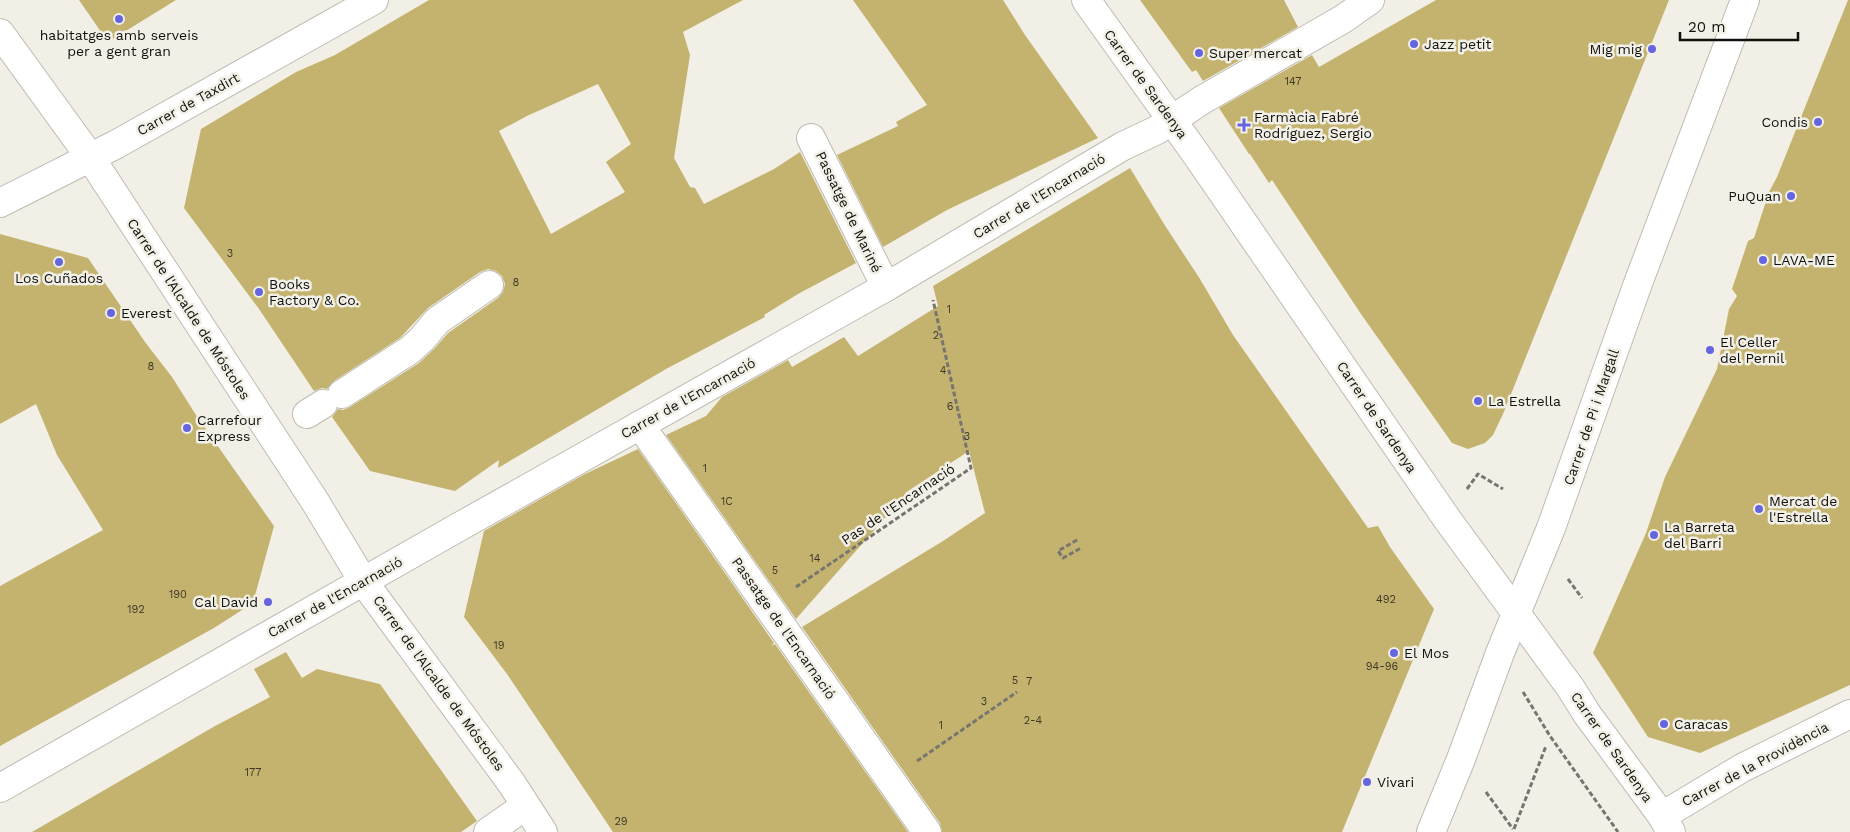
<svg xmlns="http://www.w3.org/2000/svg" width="1850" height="832" viewBox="0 0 1850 832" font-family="'Work Sans',sans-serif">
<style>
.building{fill:#c4b36f;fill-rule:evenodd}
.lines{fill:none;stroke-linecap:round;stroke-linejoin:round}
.pedestrian-casing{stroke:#bdbbb2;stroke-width:30}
.minor-casing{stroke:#bdbbb2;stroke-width:30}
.tertiary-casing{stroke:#bdbbb2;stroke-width:30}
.path{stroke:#77756f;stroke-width:3;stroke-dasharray:5 2.5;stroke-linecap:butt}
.pedestrian{stroke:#fff;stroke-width:28}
.minor{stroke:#fff;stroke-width:28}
.tertiary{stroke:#fff;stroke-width:28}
.poi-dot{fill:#6566df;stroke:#f2f0e6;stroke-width:2}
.labels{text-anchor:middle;stroke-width:5;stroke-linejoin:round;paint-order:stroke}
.number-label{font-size:11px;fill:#3e3926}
.poi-label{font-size:14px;fill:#11100d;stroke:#f2f0e6;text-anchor:start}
.street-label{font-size:14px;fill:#11100d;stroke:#f2f0e6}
</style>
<rect width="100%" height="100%" fill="#f2f0e6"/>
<g class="building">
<polygon points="79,0 176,0 108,42"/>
<path d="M429 0H743L683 32 690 55 674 158 690 187 695 188 704 204 774 169 800 152 856 263 798 294 764 315 765 317 666 369 498 468 499 460 455 491 370 471 332 417 338 409 343 410 350 407 419 363 434 349 448 333 498 298 503 292 505 284 502 276 496 271 488 269 480 272 428 308 400 338 334 381 327 389 322 388 314 391 259 309 184 208 201 129 296 72 335 55ZM598 84 631 144 606 162 625 192 551 234 499 131 527 116Z"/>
<polygon points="853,0 1003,0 1025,35 1098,138 947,210 883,247 837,155 898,126 896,122 927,105"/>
<polygon points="1140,0 1284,0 1298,27 1203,81 1196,70 1192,72"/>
<polygon points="1436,0 1669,0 1503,414 1493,435 1485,443 1468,449 1452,443 1361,314 1272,180 1269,183 1250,154 1249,154 1219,108 1312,55 1319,67"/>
<polygon points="1848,0 1850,0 1850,685 1700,753 1648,737 1593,653 1646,533 1665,477 1717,369 1729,309 1737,296 1732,289 1748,241 1754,238 1769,192 1777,177"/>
<polygon points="1130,168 1164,224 1200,279 1233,335 1368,528 1378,526 1390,547 1434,609 1342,832 942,832 940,823 802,627 943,541 985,513 969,451 905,493 906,494 796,619 666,435 706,416 722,397 788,360 792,367 844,337 858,356 938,306 933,286"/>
<polygon points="0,234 88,258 145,342 172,377 196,415 274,526 253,603 214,628 0,746 0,586 103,530 57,455 36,404 0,424"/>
<polygon points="638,449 774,643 771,646 775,644 908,832 613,832 507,674 464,617 484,531 583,475"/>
<polygon points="286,652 302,678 317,669 380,684 477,821 461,832 32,832 215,726 270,697 254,669"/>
</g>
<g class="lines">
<g class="pedestrian-casing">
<g id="pedestrian">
<polyline points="342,394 410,350 422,339 437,321 489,285"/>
<polyline points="307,414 323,404"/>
</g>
</g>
<g class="minor-casing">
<g id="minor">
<polyline points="0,33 90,157 316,503 363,581 512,784 543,832"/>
<polyline points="811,138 886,287"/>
<polyline points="0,203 115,145 374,0"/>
<polyline points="640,425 927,832"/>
<polyline points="0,788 457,528 886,287 1123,146 1157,130 1202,100 1343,19 1370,0"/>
<polyline points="1662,816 1742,768 1850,714"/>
<polyline points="488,832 525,806"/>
<polyline points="1431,832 1461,759 1500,653 1551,528 1637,286 1745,0"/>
</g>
</g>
<g class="tertiary-casing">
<polyline id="tertiary" points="1086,0 1196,154 1447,519 1570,687 1587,714 1662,816 1671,832"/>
</g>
<g class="path">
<polyline points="1467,489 1478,474 1503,489"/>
<polyline points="1077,540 1058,551 1063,558 1081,548"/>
<polyline points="1568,579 1582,598"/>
<polyline points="796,587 971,468 933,300"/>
<polyline points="1523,692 1550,736 1618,832"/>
<polyline points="917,761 1017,692"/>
<polyline points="1486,792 1513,829"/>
<polyline points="1514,829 1546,746"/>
</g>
<use href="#pedestrian" class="pedestrian"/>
<use href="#minor" class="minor"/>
<use href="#tertiary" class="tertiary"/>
</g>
<g class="poi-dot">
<circle cx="119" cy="19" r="5"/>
<circle cx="1414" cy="44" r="5"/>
<circle cx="1652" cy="49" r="5"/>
<circle cx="1199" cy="53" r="5"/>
<circle cx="1818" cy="122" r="5"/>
<path d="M1241.5 117.5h5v5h5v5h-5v5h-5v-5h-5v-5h5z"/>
<circle cx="1791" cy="196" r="5"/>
<circle cx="1763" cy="260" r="5"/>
<circle cx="59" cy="262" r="5"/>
<circle cx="259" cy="292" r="5"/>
<circle cx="111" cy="313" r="5"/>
<circle cx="1710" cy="350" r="5"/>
<circle cx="1478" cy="401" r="5"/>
<circle cx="187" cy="428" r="5"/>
<circle cx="1759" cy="509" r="5"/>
<circle cx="1654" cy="535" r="5"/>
<circle cx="268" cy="602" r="5"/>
<circle cx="1394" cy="653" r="5"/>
<circle cx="1664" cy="724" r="5"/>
<circle cx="1367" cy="782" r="5"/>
</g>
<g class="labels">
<g class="number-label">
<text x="1293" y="85">147</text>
<text x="230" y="257">3</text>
<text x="516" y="286">8</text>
<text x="949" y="313">1</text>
<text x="936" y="339">2</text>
<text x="151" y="370">8</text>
<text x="943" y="374">4</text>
<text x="950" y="410">6</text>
<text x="967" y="440">3</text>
<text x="705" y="472">1</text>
<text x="727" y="505">1C</text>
<text x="815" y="562">14</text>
<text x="775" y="574">5</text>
<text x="178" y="598">190</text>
<text x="1386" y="603">492</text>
<text x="136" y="613">192</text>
<text x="499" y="649">19</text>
<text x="1382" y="670">94-96</text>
<text x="1015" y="684">5</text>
<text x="1029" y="685">7</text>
<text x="984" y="705">3</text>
<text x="1033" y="724">2-4</text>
<text x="941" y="729">1</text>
<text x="253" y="776">177</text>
<text x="621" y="825">29</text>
</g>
<g class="poi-label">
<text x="119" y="40" text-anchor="middle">habitatges amb serveis<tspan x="119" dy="16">per a gent gran</tspan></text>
<text x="1424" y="49">Jazz petit</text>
<text x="1642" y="54" text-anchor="end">Mig mig</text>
<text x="1209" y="58">Super mercat</text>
<text x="1254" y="122">Farmàcia Fabré<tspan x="1254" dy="16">Rodríguez, Sergio</tspan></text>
<text x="1808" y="127" text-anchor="end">Condis</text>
<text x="1781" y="201" text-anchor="end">PuQuan</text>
<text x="1773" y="265">LAVA-ME</text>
<text x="59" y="283" text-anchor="middle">Los Cuñados</text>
<text x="269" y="289">Books<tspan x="269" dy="16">Factory &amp; Co.</tspan></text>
<text x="121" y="318">Everest</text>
<text x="1720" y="347">El Celler<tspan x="1720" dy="16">del Pernil</tspan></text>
<text x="1488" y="406">La Estrella</text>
<text x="197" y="425">Carrefour<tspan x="197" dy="16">Express</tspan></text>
<text x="1769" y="506">Mercat de<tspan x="1769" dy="16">l'Estrella</tspan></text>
<text x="1664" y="532">La Barreta<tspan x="1664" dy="16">del Barri</tspan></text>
<text x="258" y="607" text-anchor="end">Cal David</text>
<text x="1404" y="658">El Mos</text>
<text x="1674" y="729">Caracas</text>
<text x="1377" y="787">Vivari</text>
</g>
<g class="street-label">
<text transform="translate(1146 84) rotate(54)" y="5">Carrer de Sardenya</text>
<text transform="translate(188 104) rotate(-29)" y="5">Carrer de Taxdirt</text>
<text transform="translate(1039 196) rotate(-31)" y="5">Carrer de l'Encarnació</text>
<text transform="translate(849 212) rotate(64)" y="5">Passatge de Mariné</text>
<text transform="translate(189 309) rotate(57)" y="5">Carrer de l'Alcalde de Móstoles</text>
<text transform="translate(688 398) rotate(-29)" y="5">Carrer de l'Encarnació</text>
<text transform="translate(1377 417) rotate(56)" y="5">Carrer de Sardenya</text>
<text transform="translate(1591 417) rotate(-71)" y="5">Carrer de Pi i Margall</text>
<text transform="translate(898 504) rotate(-34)" y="5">Pas de l'Encarnació</text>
<text transform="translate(335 597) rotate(-29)" y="5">Carrer de l'Encarnació</text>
<text transform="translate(784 628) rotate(55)" y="5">Passatge de l'Encarnació</text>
<text transform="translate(439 683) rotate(54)" y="5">Carrer de l'Alcalde de Móstoles</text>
<text transform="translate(1612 747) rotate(55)" y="5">Carrer de Sardenya</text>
<text transform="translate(1755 764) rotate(-28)" y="5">Carrer de la Providència</text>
</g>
</g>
<path d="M1680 32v8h118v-8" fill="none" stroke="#11100d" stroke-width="2.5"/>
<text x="1688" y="32" font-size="15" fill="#11100d" stroke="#f2f0e6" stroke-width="4" paint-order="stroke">20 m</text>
</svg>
